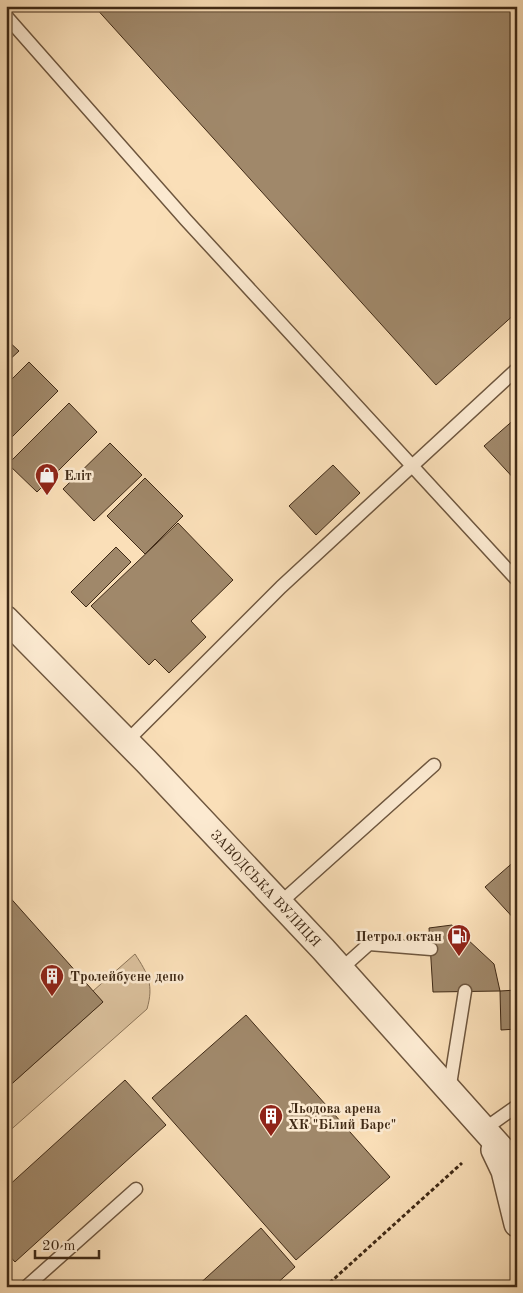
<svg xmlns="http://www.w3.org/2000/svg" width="523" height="1293" viewBox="0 0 523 1293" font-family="'Old Standard TT',serif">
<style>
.green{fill:#dac09c;stroke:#8c7458}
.building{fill:#a0886a;stroke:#3f2915}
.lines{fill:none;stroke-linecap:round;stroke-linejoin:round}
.service-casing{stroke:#6e563e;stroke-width:15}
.minor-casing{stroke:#6e563e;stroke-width:28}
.path{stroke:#3f2915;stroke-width:3;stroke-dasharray:4 2.5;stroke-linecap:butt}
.service{stroke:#fcead1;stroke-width:12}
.minor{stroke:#fcead1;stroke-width:25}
.labels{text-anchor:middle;stroke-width:5;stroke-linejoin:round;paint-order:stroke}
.poi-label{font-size:14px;font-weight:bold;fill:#3f2915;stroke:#fcead1;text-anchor:start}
.street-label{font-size:14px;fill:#3f2915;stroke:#fcead1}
</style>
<rect width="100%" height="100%" fill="#fadfb8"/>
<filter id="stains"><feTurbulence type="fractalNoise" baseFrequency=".004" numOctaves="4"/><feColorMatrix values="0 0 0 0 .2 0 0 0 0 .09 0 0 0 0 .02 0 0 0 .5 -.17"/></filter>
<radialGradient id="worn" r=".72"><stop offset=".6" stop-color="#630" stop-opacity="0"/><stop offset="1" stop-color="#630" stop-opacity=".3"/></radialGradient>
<path class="green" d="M135 954C148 974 154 985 147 1009L6 1134V1089L103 1002 93 991Z"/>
<g class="building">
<polygon points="94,6 517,6 517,312 436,385"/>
<polygon points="6,339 19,351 6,363"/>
<polygon points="29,362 58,391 6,443 6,385"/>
<polygon points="69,403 97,432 37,492 8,464"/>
<polygon points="517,417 517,482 484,446"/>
<polygon points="110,443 142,475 94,521 63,489"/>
<polygon points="333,465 360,493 316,535 289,506"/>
<polygon points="145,478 183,516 145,554 107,516"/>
<polygon points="178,523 233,580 191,621 206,637 169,673 155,659 149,665 91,606"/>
<polygon points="116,547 131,562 86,607 71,592"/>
<polygon points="517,859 517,922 485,887"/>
<polygon points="6,893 103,1002 6,1089"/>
<polygon points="452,925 494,964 500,991 433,992 429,928"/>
<polygon points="517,990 517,1029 501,1030 500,991"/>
<polygon points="246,1015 390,1177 296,1260 152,1098"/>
<polygon points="125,1080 166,1125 15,1262 6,1252 6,1188"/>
<polygon points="261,1228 295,1267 273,1287 196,1287"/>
</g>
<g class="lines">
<g class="service-casing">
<g id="service">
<polyline points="6,16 186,220 517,580"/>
<polyline points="127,741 281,587 517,369"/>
<polyline points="280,903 434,765"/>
<polyline points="341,969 369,944 431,949"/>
<polyline points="449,1091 465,991"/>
<polyline points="483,1130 517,1106"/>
<polyline points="26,1287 136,1189"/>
</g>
</g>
<g class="minor-casing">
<g id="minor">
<polyline points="6,619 146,761 323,949 517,1166"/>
<polyline points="494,1150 504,1171 517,1224"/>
</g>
</g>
<polyline class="path" points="325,1287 462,1163"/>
<use href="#service" class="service"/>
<use href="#minor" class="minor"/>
</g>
<defs>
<g id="shop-pin" transform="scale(1.25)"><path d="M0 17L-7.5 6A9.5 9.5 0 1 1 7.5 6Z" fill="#8f2418" stroke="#fcead1"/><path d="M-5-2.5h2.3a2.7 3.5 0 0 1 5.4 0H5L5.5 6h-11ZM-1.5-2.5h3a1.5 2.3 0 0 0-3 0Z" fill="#fff"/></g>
<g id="fuel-pin" transform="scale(1.25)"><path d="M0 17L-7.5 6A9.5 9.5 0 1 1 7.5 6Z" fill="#8f2418" stroke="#fcead1"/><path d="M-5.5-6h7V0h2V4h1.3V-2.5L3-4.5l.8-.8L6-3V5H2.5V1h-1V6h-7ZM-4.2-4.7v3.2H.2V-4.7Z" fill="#fff"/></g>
<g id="building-pin" transform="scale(1.25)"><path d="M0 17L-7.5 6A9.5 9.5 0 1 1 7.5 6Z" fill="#8f2418" stroke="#fcead1"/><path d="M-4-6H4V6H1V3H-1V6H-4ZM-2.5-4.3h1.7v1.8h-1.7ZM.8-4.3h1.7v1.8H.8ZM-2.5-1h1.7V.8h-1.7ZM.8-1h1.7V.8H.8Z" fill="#fff"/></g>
</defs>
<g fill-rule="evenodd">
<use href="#shop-pin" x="47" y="475"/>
<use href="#fuel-pin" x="459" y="936"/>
<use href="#building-pin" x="52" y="976"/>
<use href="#building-pin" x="271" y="1116"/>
</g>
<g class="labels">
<g class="poi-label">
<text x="64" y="480">Еліт</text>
<text x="442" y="941" text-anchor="end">Петрол октан</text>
<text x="70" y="981">Тролейбусне депо</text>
<text x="288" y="1113">Льодова арена<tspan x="288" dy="16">ХК "Білий Барс"</tspan></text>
</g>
<g class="street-label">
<text transform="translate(266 888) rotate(47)" y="5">ЗАВОДСЬКА ВУЛИЦЯ</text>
</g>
</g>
<rect width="523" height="1293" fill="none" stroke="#fadfb8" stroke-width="25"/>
<rect x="8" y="8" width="508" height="1278" fill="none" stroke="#3f2915" stroke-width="2.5"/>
<rect x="12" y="12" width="498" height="1268" fill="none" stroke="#3f2915"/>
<path d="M35 1250v8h64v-8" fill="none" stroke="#3f2915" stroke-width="2.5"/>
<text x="42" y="1250" font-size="15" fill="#3f2915" stroke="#fcead1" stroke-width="4" paint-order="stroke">20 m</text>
<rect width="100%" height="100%" filter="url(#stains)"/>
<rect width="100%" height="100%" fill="url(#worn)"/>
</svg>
